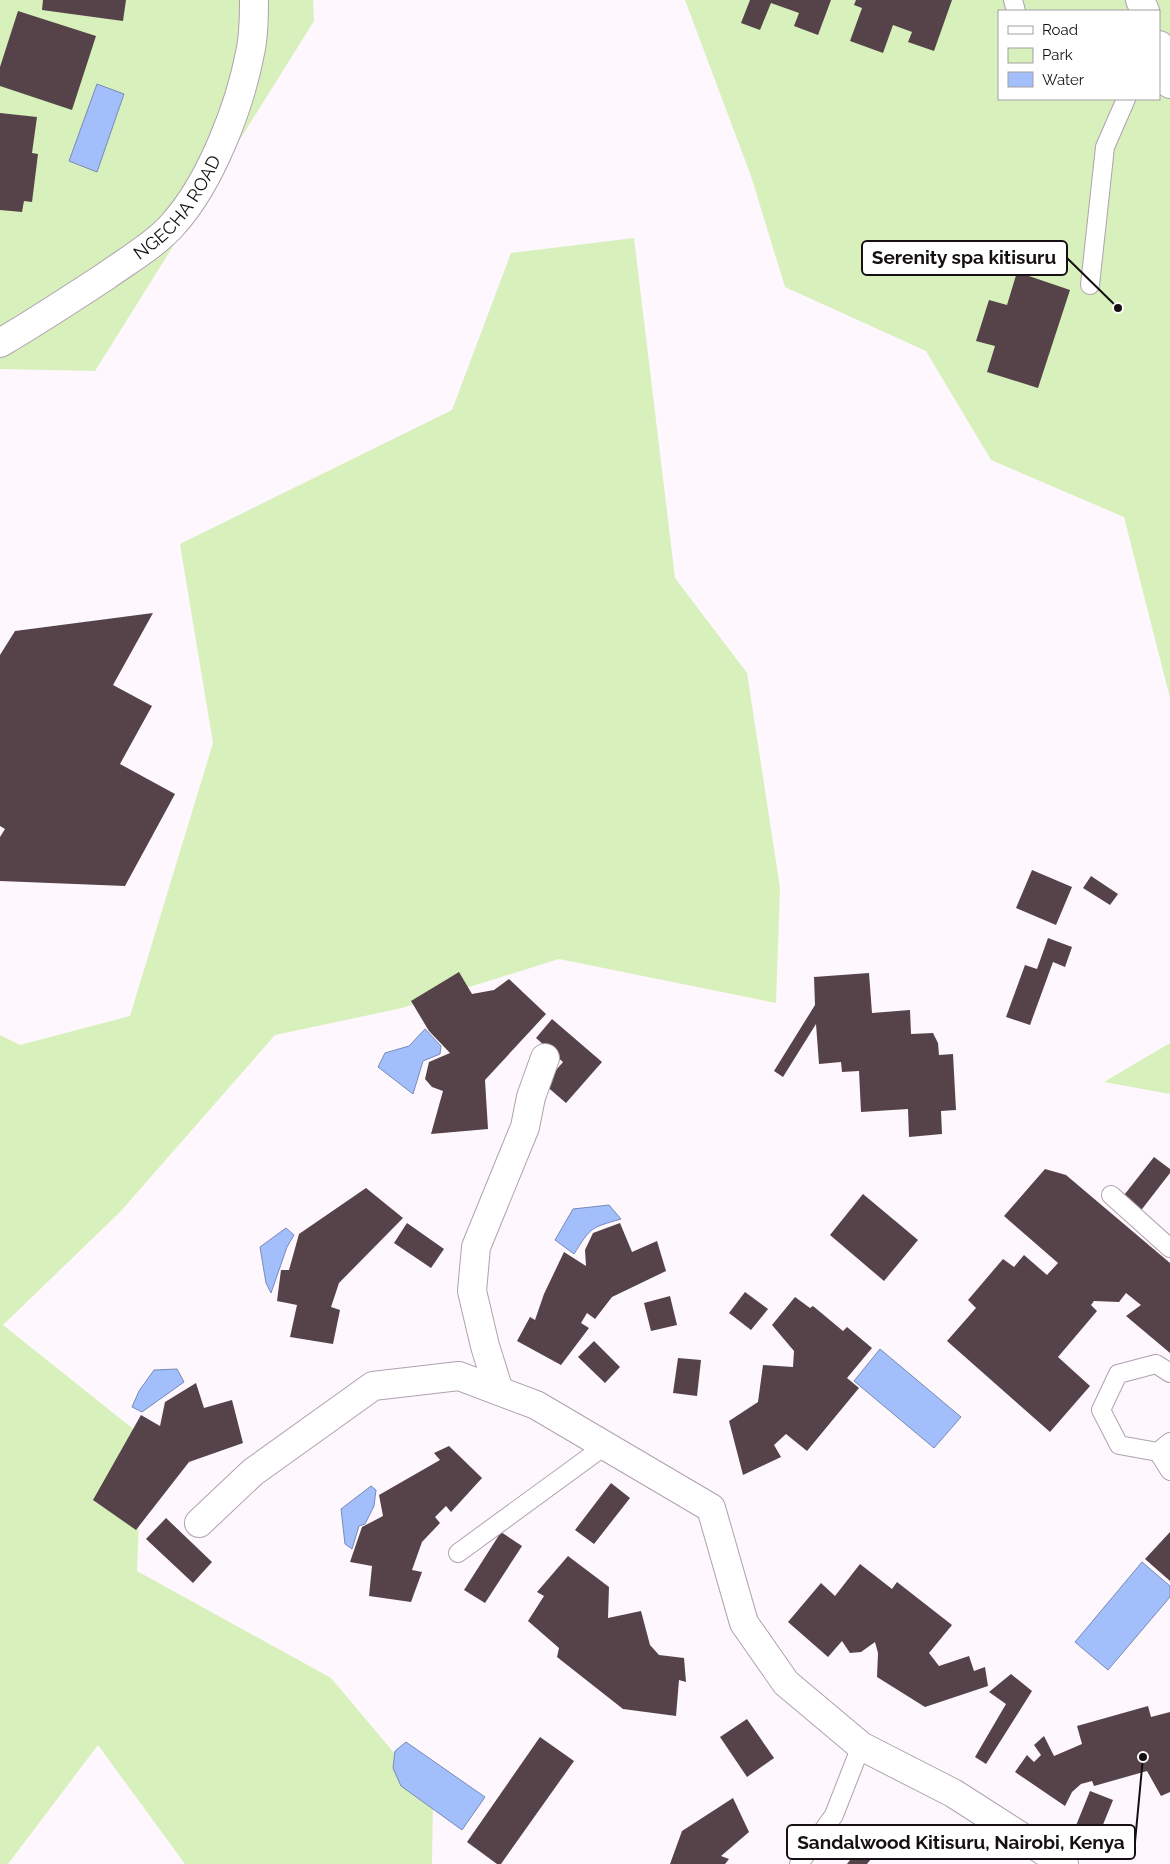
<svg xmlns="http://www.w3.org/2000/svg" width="1170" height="1864" viewBox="0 0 1170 1864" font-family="Raleway,sans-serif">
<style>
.green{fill:#d8f0bb;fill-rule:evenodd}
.water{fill:#a2bffb;stroke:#788ab6}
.building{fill:#554349}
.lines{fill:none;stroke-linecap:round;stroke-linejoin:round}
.service-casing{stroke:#b0a1af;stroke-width:20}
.minor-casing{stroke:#b0a1af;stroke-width:30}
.tertiary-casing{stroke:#b0a1af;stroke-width:30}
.secondary-casing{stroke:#b0a1af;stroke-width:30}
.service{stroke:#fff;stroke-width:18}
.minor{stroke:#fff;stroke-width:28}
.tertiary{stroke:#fff;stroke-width:28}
.secondary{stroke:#fff;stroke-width:28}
.labels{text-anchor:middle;stroke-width:5;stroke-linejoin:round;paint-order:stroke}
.street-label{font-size:18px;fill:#161015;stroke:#fff}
.leader{fill:none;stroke:#161015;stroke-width:2}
.callout-dot{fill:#161015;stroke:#fff;stroke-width:2}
.callout{fill:#fff;stroke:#161015;stroke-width:2}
.callout-label{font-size:19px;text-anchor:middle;font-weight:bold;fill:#161015}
</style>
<rect width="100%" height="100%" fill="#fef7fd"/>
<g class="green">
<polygon points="0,0 313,0 314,21 95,371 0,369"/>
<path d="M685 0H1170V698L1124 517 991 460 926 351 785 287 751 176ZM999 11H1159V99H999Z"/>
<polygon points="634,238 675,578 747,673 780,888 776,1003 559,959 402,1008 275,1035 120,1212 3,1325 142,1436 137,1571 331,1678 433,1799 432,1864 185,1864 98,1745 8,1864 0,1864 0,1035 20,1045 130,1016 213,743 180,544 452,410 511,253"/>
<polygon points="1170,1043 1170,1094 1104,1082"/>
</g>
<g class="water">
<polygon points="97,84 124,94 97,172 69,161"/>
<polygon points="425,1029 441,1046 440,1054 423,1061 413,1094 378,1067 385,1053 409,1046"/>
<path d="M609 1205 621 1219C590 1228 591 1227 574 1254L555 1240 573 1209Z"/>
<polygon points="286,1228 294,1235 287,1247 271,1293 266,1283 260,1247"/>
<polygon points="880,1349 961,1417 934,1448 854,1381"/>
<polygon points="177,1369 184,1382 142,1412 132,1407 139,1391 154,1370"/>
<polygon points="371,1486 376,1490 374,1506 365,1524 359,1526 352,1549 345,1544 341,1509"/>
<polygon points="1142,1562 1170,1586 1170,1597 1108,1670 1075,1642"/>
<polygon points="406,1742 485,1797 462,1830 401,1786 393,1768 395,1751"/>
</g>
<g class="building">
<polygon points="43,0 126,0 123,21 42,10"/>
<polygon points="750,0 831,0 818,35 794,26 799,13 771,3 760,30 741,23"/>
<polygon points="856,0 952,0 934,51 908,42 912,32 893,25 883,53 850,41 862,8 854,5"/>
<polygon points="18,11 96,36 72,110 0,86 0,67"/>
<polygon points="0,113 37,117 32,153 38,154 32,202 24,201 22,212 0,210"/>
<polygon points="1017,272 1070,290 1038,388 987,372 995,346 976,341 989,300 1007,305"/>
<polygon points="153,613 113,685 152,706 120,764 175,794 125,886 0,881 0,837 5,829 0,826 0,655 15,631"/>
<polygon points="1032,870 1072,887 1056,925 1016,908"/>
<polygon points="1091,876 1118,894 1110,905 1083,888"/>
<polygon points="1048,938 1072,947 1065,967 1053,962 1030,1025 1006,1017 1025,965 1037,969"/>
<polygon points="459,972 472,994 494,990 509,979 546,1014 485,1080 488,1129 431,1134 443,1091 432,1087 425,1079 429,1062 450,1053 429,1031 411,1001"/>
<polygon points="869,973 872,1013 910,1010 911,1034 933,1033 938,1043 939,1055 953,1054 956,1110 941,1111 942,1134 909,1137 908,1109 861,1112 859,1071 842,1072 841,1062 819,1064 816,1024 783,1077 774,1071 815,1005 814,977"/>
<polygon points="552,1019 602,1062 566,1103 544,1084 563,1062 536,1038"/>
<polygon points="1154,1157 1170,1169 1170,1173 1139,1213 1121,1199"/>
<polygon points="1045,1169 1066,1175 1170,1263 1170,1353 1126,1316 1141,1305 1126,1293 1119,1302 1094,1301 1091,1305 1097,1311 1058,1357 1090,1386 1050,1432 947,1341 976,1308 968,1300 1003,1259 1014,1267 1024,1255 1047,1275 1058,1263 1004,1216"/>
<polygon points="366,1188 403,1218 339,1283 331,1307 340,1310 333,1344 290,1337 297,1305 277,1301 281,1270 289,1270 299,1234"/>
<polygon points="863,1194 918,1240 884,1281 830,1235"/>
<polygon points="407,1223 444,1249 431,1268 394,1243"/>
<polygon points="620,1223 632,1252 657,1241 666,1271 612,1297 595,1319 587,1313 581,1323 589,1328 561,1365 517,1341 530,1317 535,1320 544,1294 564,1252 586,1266 585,1250 593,1233"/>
<polygon points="745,1292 768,1309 751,1330 729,1313"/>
<polygon points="670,1296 677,1325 651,1331 644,1303"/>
<polygon points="795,1297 810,1308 813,1306 843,1331 847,1327 872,1348 847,1378 859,1388 807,1451 786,1434 774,1445 781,1457 743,1475 729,1421 758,1402 763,1365 793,1367 794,1351 772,1325"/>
<polygon points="594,1341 620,1367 605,1383 578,1357"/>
<polygon points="678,1358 701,1360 697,1396 673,1393"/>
<polygon points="196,1383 204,1408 232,1400 243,1443 189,1462 136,1530 93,1500 141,1415 160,1426 165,1402"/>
<polygon points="449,1446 482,1478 451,1512 446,1506 435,1517 440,1523 422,1542 412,1570 422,1572 411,1602 369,1596 372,1566 350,1562 362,1527 383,1516 379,1495 440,1460 434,1453"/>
<polygon points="611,1483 630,1498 594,1544 575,1530"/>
<polygon points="166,1518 212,1562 193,1583 146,1539"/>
<polygon points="501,1532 522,1546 485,1603 464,1590"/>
<polygon points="1170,1532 1170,1581 1145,1559"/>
<polygon points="568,1556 609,1587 608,1618 641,1611 650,1645 659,1655 684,1658 686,1682 679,1680 676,1716 623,1709 557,1657 559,1648 528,1621 544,1596 537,1592"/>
<polygon points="860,1564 892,1589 897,1582 952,1625 929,1653 939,1666 969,1656 974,1671 985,1667 988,1686 925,1707 877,1677 878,1653 875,1642 861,1652 850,1653 842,1641 828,1657 788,1622 821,1583 835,1596"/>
<polygon points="1011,1674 1032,1691 986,1764 975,1757 1006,1704 989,1692"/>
<polygon points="1148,1706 1151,1717 1170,1712 1170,1792 1161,1796 1147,1771 1094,1786 1092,1781 1081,1784 1072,1792 1065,1806 1015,1772 1027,1755 1034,1762 1041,1755 1034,1745 1044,1736 1054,1756 1082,1744 1077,1726"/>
<polygon points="747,1719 774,1758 747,1777 720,1737"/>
<polygon points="540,1737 574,1761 501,1864 497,1864 467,1842"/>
<polygon points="1090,1791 1113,1800 1098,1837 1075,1828"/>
<polygon points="733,1798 749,1832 721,1856 729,1859 725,1864 670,1864 682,1831"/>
<polygon points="876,1826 889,1836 867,1864 847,1864"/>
</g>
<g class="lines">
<g class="service-casing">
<g id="service">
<polyline points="1013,0 1016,11"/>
<polyline points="1090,285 1105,147 1126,99"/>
<polyline points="1111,1195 1170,1248"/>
<polyline points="1170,1373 1156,1364 1118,1374 1101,1410 1119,1445 1158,1452 1170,1442"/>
<polyline points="1158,1452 1170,1471"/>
<polyline points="458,1553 606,1445"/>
<polyline points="799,1864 834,1815 861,1746"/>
</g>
</g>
<g class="minor-casing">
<g id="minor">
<polyline points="499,1391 485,1346 472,1291 476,1247 525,1127 531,1097 545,1058"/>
<polyline points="199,1523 253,1472 373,1386 459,1376 536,1405 711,1508 744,1623 786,1683 861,1746 953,1793 1064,1864"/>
</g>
</g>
<g class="tertiary-casing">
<g id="tertiary">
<path id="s1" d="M0 343C36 322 71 299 106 276 127 261 159 242 175 222 211 181 240 106 250 53 254 36 254 17 254 0"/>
</g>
</g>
<g class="secondary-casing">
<g id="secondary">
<polyline points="1140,0 1145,11"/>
<polyline points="1159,45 1170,84"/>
</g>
</g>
<use href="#service" class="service"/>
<use href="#minor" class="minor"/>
<use href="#tertiary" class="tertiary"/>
<use href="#secondary" class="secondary"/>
</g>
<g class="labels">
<g class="street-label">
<text dy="6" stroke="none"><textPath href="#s1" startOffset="226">NGECHA ROAD</textPath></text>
</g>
</g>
<path class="leader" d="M1118 308L1067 258M1143 1757L1135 1842"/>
<g class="callout-dot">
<circle cx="1118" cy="308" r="5"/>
<circle cx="1143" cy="1757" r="5"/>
</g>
<g class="callout">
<rect x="862" y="241" width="205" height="34" rx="5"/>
<rect x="787" y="1825" width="348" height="34" rx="5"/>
</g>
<g class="callout-label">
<text x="964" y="264">Serenity spa kitisuru</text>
<text x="961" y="1849">Sandalwood Kitisuru, Nairobi, Kenya</text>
</g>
<rect x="998" y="10" width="162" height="90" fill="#ffffff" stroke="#a29fa1"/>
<rect x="1008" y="26" width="25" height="8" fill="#ffffff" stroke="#a29fa1"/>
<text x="1042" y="35" font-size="15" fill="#161015">Road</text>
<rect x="1008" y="48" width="25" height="15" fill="#d8f0bb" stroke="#a29fa1"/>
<text x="1042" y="60" font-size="15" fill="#161015">Park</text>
<rect x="1008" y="72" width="25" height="15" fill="#a2bffb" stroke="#a29fa1"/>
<text x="1042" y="85" font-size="15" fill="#161015">Water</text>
</svg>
